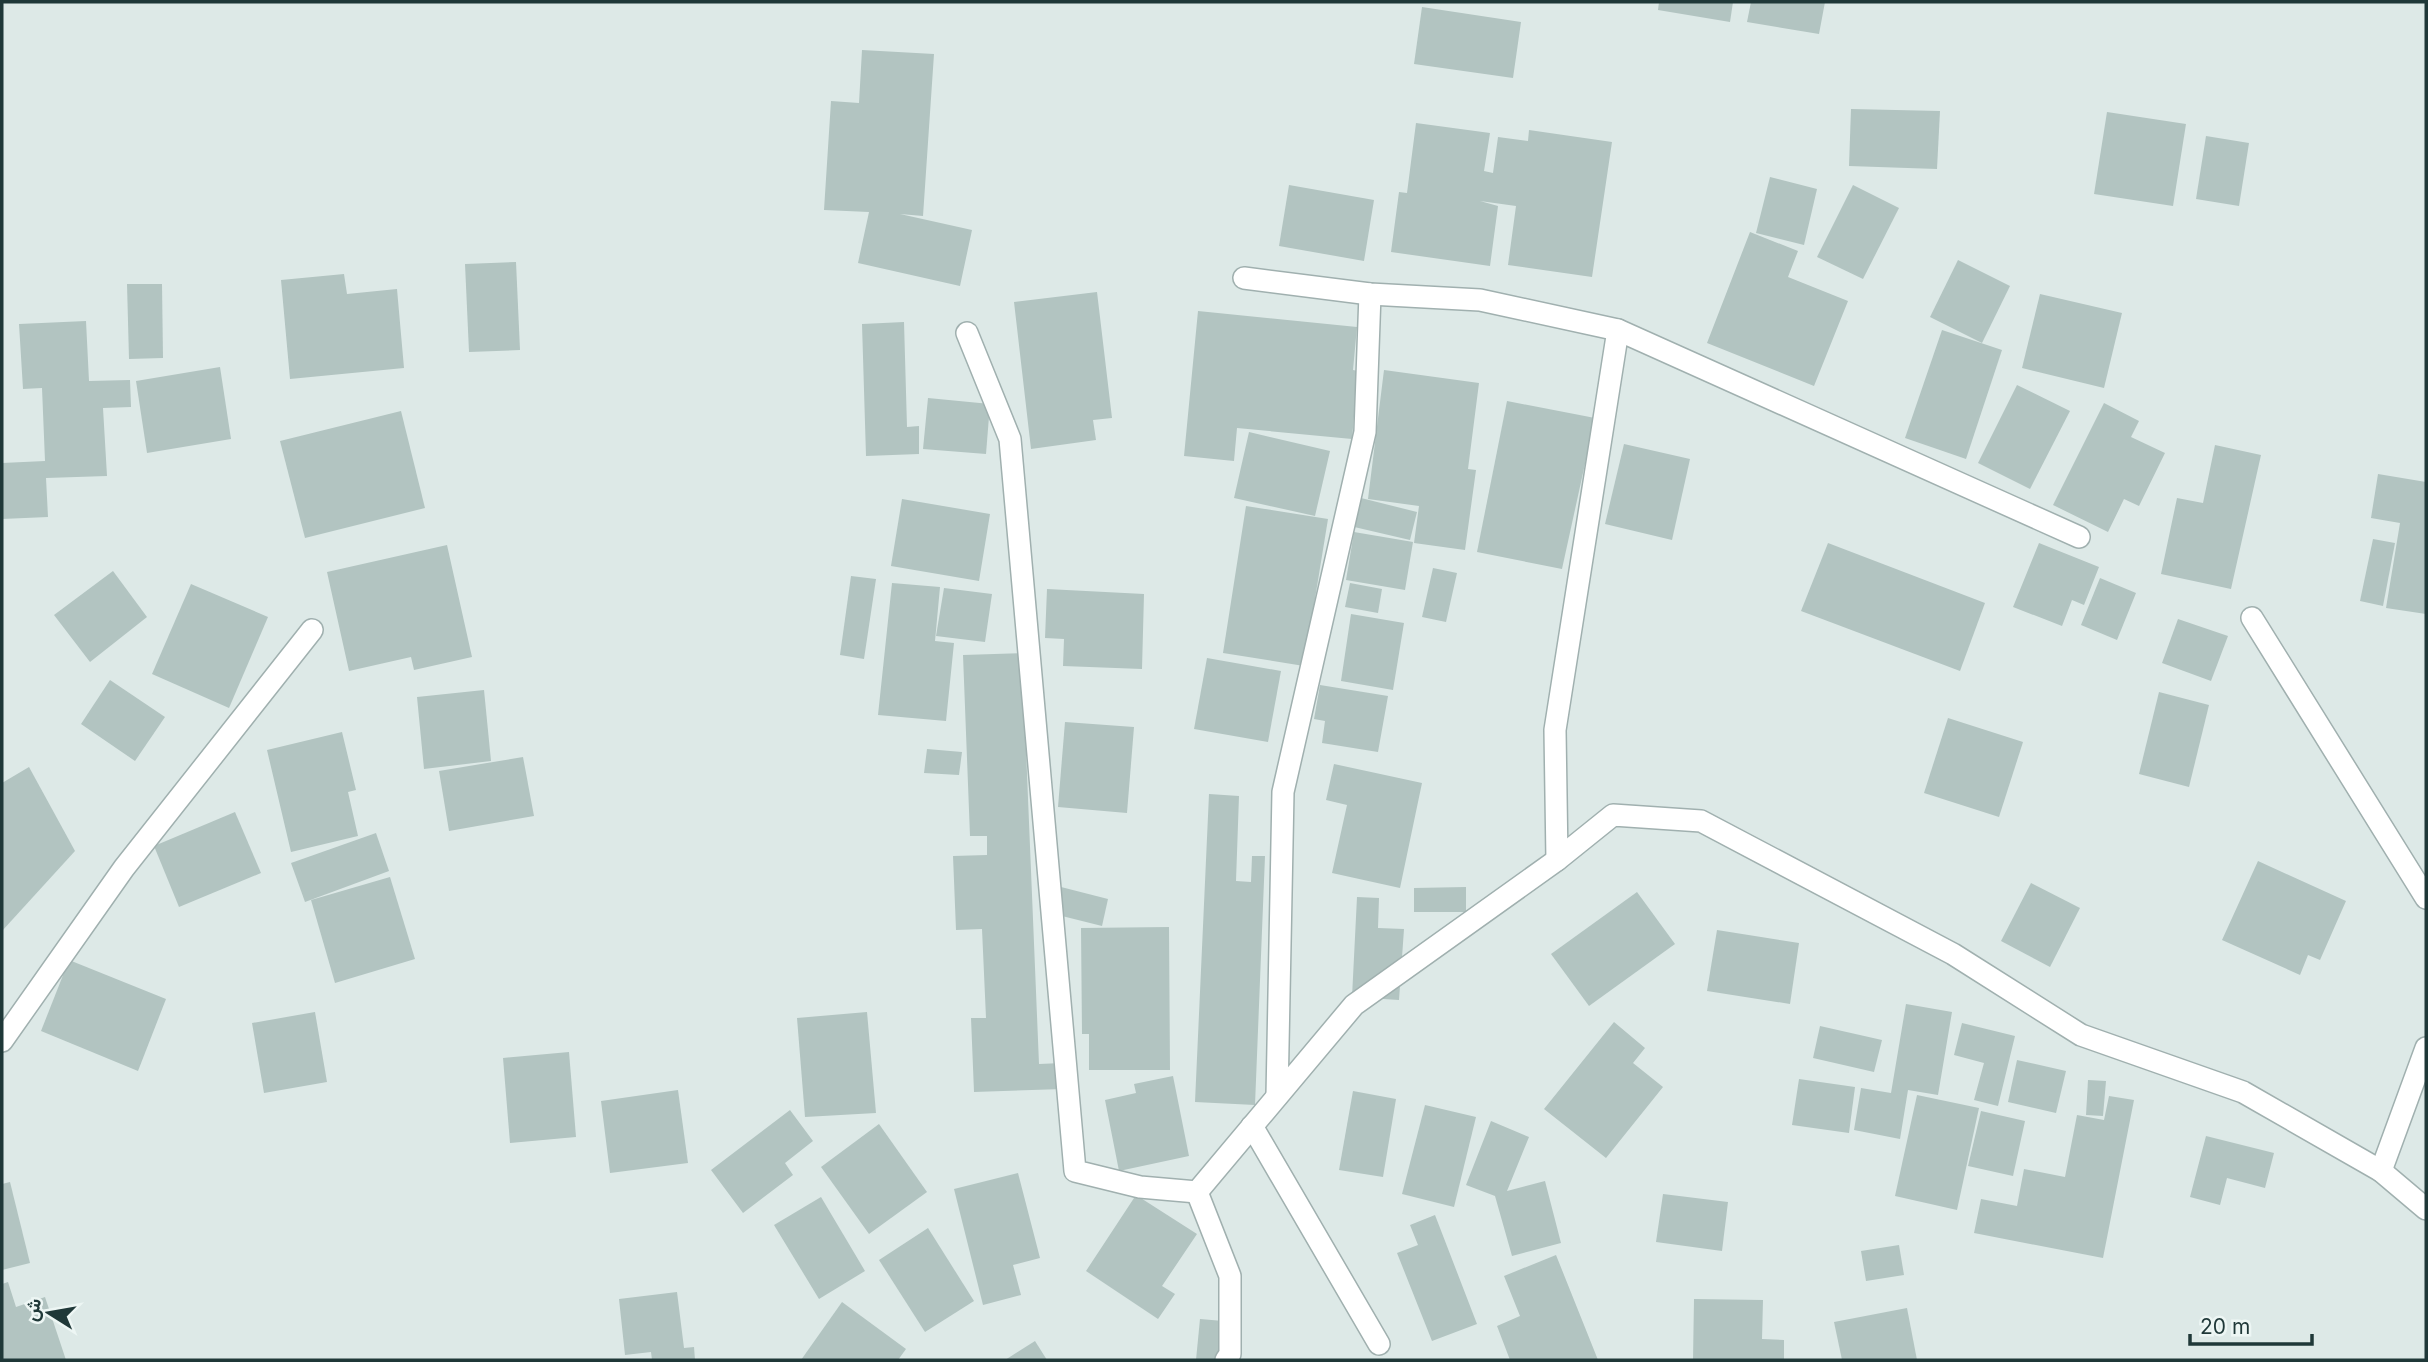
<svg xmlns="http://www.w3.org/2000/svg" width="2428" height="1362" viewBox="0 0 2428 1362" font-family="Inter,Vazirmatn,sans-serif">
<style>
.building{fill:#b2c4c1}
.lines{fill:none;stroke-linecap:round;stroke-linejoin:round}
.minor-casing{stroke:#a0b0af;stroke-width:24}
.minor{stroke:#fff;stroke-width:21}
</style>
<rect width="100%" height="100%" fill="#dde9e7"/>
<g class="building">
<polygon points="1659,2 1733,2 1730,22 1658,10"/>
<polygon points="1751,2 1825,2 1819,34 1747,22"/>
<polygon points="1422,7 1521,22 1513,78 1414,64"/>
<polygon points="862,50 934,54 923,216 900,214 972,230 960,286 858,263 869,212 824,210 831,101 859,103"/>
<polygon points="1851,109 1940,111 1937,169 1849,166"/>
<polygon points="2107,112 2186,124 2173,206 2094,194"/>
<polygon points="1416,123 1490,133 1484,171 1493,173 1498,137 1528,141 1529,130 1612,142 1592,277 1508,265 1516,206 1480,201 1498,206 1490,266 1391,252 1399,192 1407,193"/>
<polygon points="2206,136 2249,143 2239,206 2196,199"/>
<polygon points="1770,177 1817,189 1804,245 1756,233"/>
<polygon points="1289,185 1374,200 1364,261 1279,246"/>
<polygon points="1853,185 1899,208 1863,279 1817,257"/>
<polygon points="1750,232 1798,251 1788,277 1848,301 1814,386 1707,343"/>
<polygon points="1958,260 2010,286 1982,343 1930,317"/>
<polygon points="516,262 520,350 469,352 465,264"/>
<polygon points="344,274 347,294 397,289 404,368 290,379 281,280"/>
<polygon points="127,284 162,284 163,358 129,359"/>
<polygon points="1097,292 1112,418 1093,420 1096,440 1031,449 1014,302"/>
<polygon points="2040,294 2122,313 2104,388 2022,368"/>
<polygon points="1198,311 1357,327 1353,370 1358,371 1352,439 1237,428 1234,461 1184,456"/>
<polygon points="86,321 89,381 130,380 131,407 103,408 107,476 46,478 48,517 2,519 2,463 45,461 42,388 23,389 19,324"/>
<polygon points="904,322 907,427 919,426 919,454 866,456 862,324"/>
<polygon points="1942,330 2002,350 1966,459 1905,438"/>
<polygon points="220,367 231,439 147,453 136,381"/>
<polygon points="1384,370 1479,383 1468,469 1476,470 1465,550 1414,543 1419,506 1368,499"/>
<polygon points="2017,385 2070,411 2030,489 1978,463"/>
<polygon points="928,398 990,404 986,454 923,449"/>
<polygon points="1507,401 1595,418 1562,569 1477,552"/>
<polygon points="2104,403 2139,421 2131,437 2165,453 2139,506 2124,499 2108,532 2053,505"/>
<polygon points="401,411 425,508 305,538 280,441"/>
<polygon points="1249,432 1330,451 1315,516 1234,498"/>
<polygon points="1624,444 1690,459 1672,540 1605,524"/>
<polygon points="2215,445 2261,455 2231,589 2161,574 2177,498 2203,503"/>
<polygon points="2378,474 2426,482 2426,614 2386,608 2400,523 2371,518"/>
<polygon points="1357,497 1417,512 1410,540 1350,526"/>
<polygon points="902,499 990,514 979,581 891,566"/>
<polygon points="1246,506 1328,519 1304,666 1223,653"/>
<polygon points="1354,532 1413,542 1405,590 1346,580"/>
<polygon points="2373,539 2395,543 2383,606 2360,601"/>
<polygon points="1828,543 1985,603 1960,671 1801,611"/>
<polygon points="2039,543 2099,567 2084,605 2072,600 2062,626 2013,607"/>
<polygon points="447,545 472,657 414,670 411,657 349,671 327,572"/>
<polygon points="1433,568 1457,573 1446,622 1422,617"/>
<polygon points="113,571 147,617 90,662 54,615"/>
<polygon points="851,576 876,579 864,659 840,655"/>
<polygon points="2100,578 2136,593 2117,640 2081,625"/>
<polygon points="892,583 940,587 935,641 954,643 946,721 878,715"/>
<polygon points="1350,583 1382,589 1378,613 1345,607"/>
<polygon points="191,584 268,617 229,708 152,674"/>
<polygon points="944,588 992,594 985,642 936,636"/>
<polygon points="1047,589 1144,594 1142,669 1063,666 1064,639 1045,638"/>
<polygon points="1351,614 1404,623 1393,690 1341,681"/>
<polygon points="2178,619 2228,636 2211,681 2162,663"/>
<polygon points="1022,653 1039,1064 1062,1063 1063,1089 974,1092 971,1018 986,1018 982,929 956,930 953,856 987,855 987,836 970,836 963,655"/>
<polygon points="1207,658 1281,671 1268,742 1194,729"/>
<polygon points="110,680 165,717 135,761 81,724"/>
<polygon points="1320,685 1388,696 1378,752 1322,743 1325,721 1314,719"/>
<polygon points="484,690 491,761 424,769 417,697"/>
<polygon points="2159,692 2209,705 2189,787 2139,774"/>
<polygon points="1948,718 2023,742 1999,817 1924,793"/>
<polygon points="1065,722 1134,727 1127,813 1058,807"/>
<polygon points="342,732 356,790 348,792 358,836 291,852 267,750"/>
<polygon points="927,749 962,752 959,775 924,773"/>
<polygon points="523,757 534,816 449,831 439,771"/>
<polygon points="1334,764 1422,783 1400,888 1332,873 1347,805 1326,800"/>
<polygon points="29,767 75,851 2,931 2,783"/>
<polygon points="1209,794 1239,796 1236,881 1251,882 1252,856 1265,856 1255,1105 1195,1102"/>
<polygon points="235,812 261,873 179,907 154,846"/>
<polygon points="376,833 389,871 305,902 291,863"/>
<polygon points="2258,861 2346,901 2320,960 2308,955 2300,975 2222,940"/>
<polygon points="390,877 415,959 335,983 311,900"/>
<polygon points="2031,883 2080,908 2050,967 2001,941"/>
<polygon points="1061,887 1108,899 1102,926 1054,914"/>
<polygon points="1466,887 1466,912 1414,912 1414,888"/>
<polygon points="1637,892 1675,944 1589,1006 1551,954"/>
<polygon points="1357,897 1379,898 1378,928 1404,929 1399,1000 1352,997"/>
<polygon points="1169,927 1170,1070 1089,1070 1089,1034 1082,1034 1081,928"/>
<polygon points="1717,930 1799,943 1790,1004 1707,991"/>
<polygon points="69,960 166,999 138,1071 41,1031"/>
<polygon points="1906,1004 1952,1012 1938,1095 1908,1090 1900,1139 1854,1130 1861,1088 1891,1093"/>
<polygon points="315,1012 327,1082 264,1093 252,1023"/>
<polygon points="867,1012 876,1113 805,1117 797,1018"/>
<polygon points="1614,1022 1645,1048 1633,1063 1663,1087 1606,1158 1544,1109"/>
<polygon points="1962,1023 2015,1036 1998,1106 1974,1100 1984,1063 1954,1055"/>
<polygon points="1820,1026 1882,1040 1874,1072 1813,1058"/>
<polygon points="569,1052 576,1137 510,1143 503,1058"/>
<polygon points="2017,1060 2066,1071 2056,1113 2008,1102"/>
<polygon points="1173,1076 1189,1156 1119,1171 1105,1100 1136,1093 1134,1084"/>
<polygon points="1799,1079 1855,1087 1849,1133 1792,1125"/>
<polygon points="2088,1080 2106,1081 2103,1116 2086,1115"/>
<polygon points="678,1090 688,1163 610,1173 601,1101"/>
<polygon points="1353,1091 1396,1099 1383,1177 1339,1170"/>
<polygon points="1917,1095 1979,1108 1957,1210 1895,1196"/>
<polygon points="2109,1096 2134,1100 2103,1258 1974,1233 1981,1199 2017,1206 2024,1169 2065,1177 2077,1115 2104,1120"/>
<polygon points="1425,1105 1476,1117 1454,1207 1402,1194"/>
<polygon points="790,1110 813,1141 785,1163 793,1175 743,1213 711,1170"/>
<polygon points="1981,1111 2025,1121 2013,1176 1968,1166"/>
<polygon points="1491,1121 1529,1137 1507,1191 1545,1181 1561,1243 1512,1256 1495,1196 1466,1185"/>
<polygon points="879,1124 927,1192 869,1234 821,1167"/>
<polygon points="2206,1136 2274,1153 2265,1188 2227,1178 2220,1205 2190,1197"/>
<polygon points="1018,1173 1040,1258 1013,1265 1021,1295 983,1305 954,1189"/>
<polygon points="10,1182 30,1263 2,1270 2,1184"/>
<polygon points="1663,1194 1728,1202 1722,1251 1656,1242"/>
<polygon points="1136,1195 1197,1234 1162,1286 1175,1294 1158,1319 1086,1271"/>
<polygon points="821,1197 865,1271 819,1299 774,1225"/>
<polygon points="1435,1215 1477,1324 1432,1341 1397,1253 1418,1245 1410,1225"/>
<polygon points="928,1228 974,1301 925,1332 879,1260"/>
<polygon points="1899,1245 1904,1275 1866,1281 1861,1251"/>
<polygon points="1556,1255 1598,1360 1510,1360 1497,1326 1520,1316 1504,1276"/>
<polygon points="8,1282 16,1307 45,1297 66,1360 2,1360 2,1284"/>
<polygon points="677,1292 684,1348 694,1347 695,1360 652,1360 651,1352 625,1355 619,1299"/>
<polygon points="1694,1299 1763,1300 1762,1339 1784,1340 1784,1360 1693,1360"/>
<polygon points="842,1302 906,1349 898,1360 801,1360"/>
<polygon points="1907,1308 1917,1360 1842,1360 1834,1322"/>
<polygon points="1200,1319 1223,1321 1220,1360 1196,1360"/>
<polygon points="1035,1341 1047,1360 1005,1360"/>
</g>
<g class="lines">
<g class="minor-casing">
<g id="minor">
<polyline points="1244,278 1370,294 1480,300 1618,330 2079,537"/>
<polyline points="967,333 1010,439 1075,1171 1140,1187 1197,1192 1354,1005 1557,860 1613,815 1701,821 1953,954 2081,1035 2243,1092 2381,1171 2426,1209"/>
<polyline points="2252,618 2426,898"/>
<polyline points="1557,860 1555,730 1618,330"/>
<polyline points="2,1041 124,868 312,630"/>
<polyline points="1277,1096 1283,792 1365,432 1370,294"/>
<polyline points="1252,1126 1379,1344"/>
<polyline points="2381,1171 2426,1048"/>
<polyline points="1197,1192 1230,1276 1230,1354 1226,1360"/>
</g>
</g>
<use href="#minor" class="minor"/>
</g>
<rect width="2428" height="1362" fill="none" stroke="#1f3838" stroke-width="7"/>
<g transform="translate(49 1313) rotate(281)" stroke="#edf6f4" stroke-width="5" paint-order="stroke">
<path d="M0-5L12 26L0 18L-12 26Z" fill="#1f3838"/>
<text y="-10" font-size="19" font-weight="bold" text-anchor="middle" fill="#1f3838">ش</text>
</g>
<path d="M2190 1334v10h122v-10" fill="none" stroke="#1f3838" stroke-width="3.5"/>
<text x="2200" y="1334" font-size="21" fill="#1f3838" stroke="#edf6f4" stroke-width="5" paint-order="stroke">20 m</text>
</svg>
